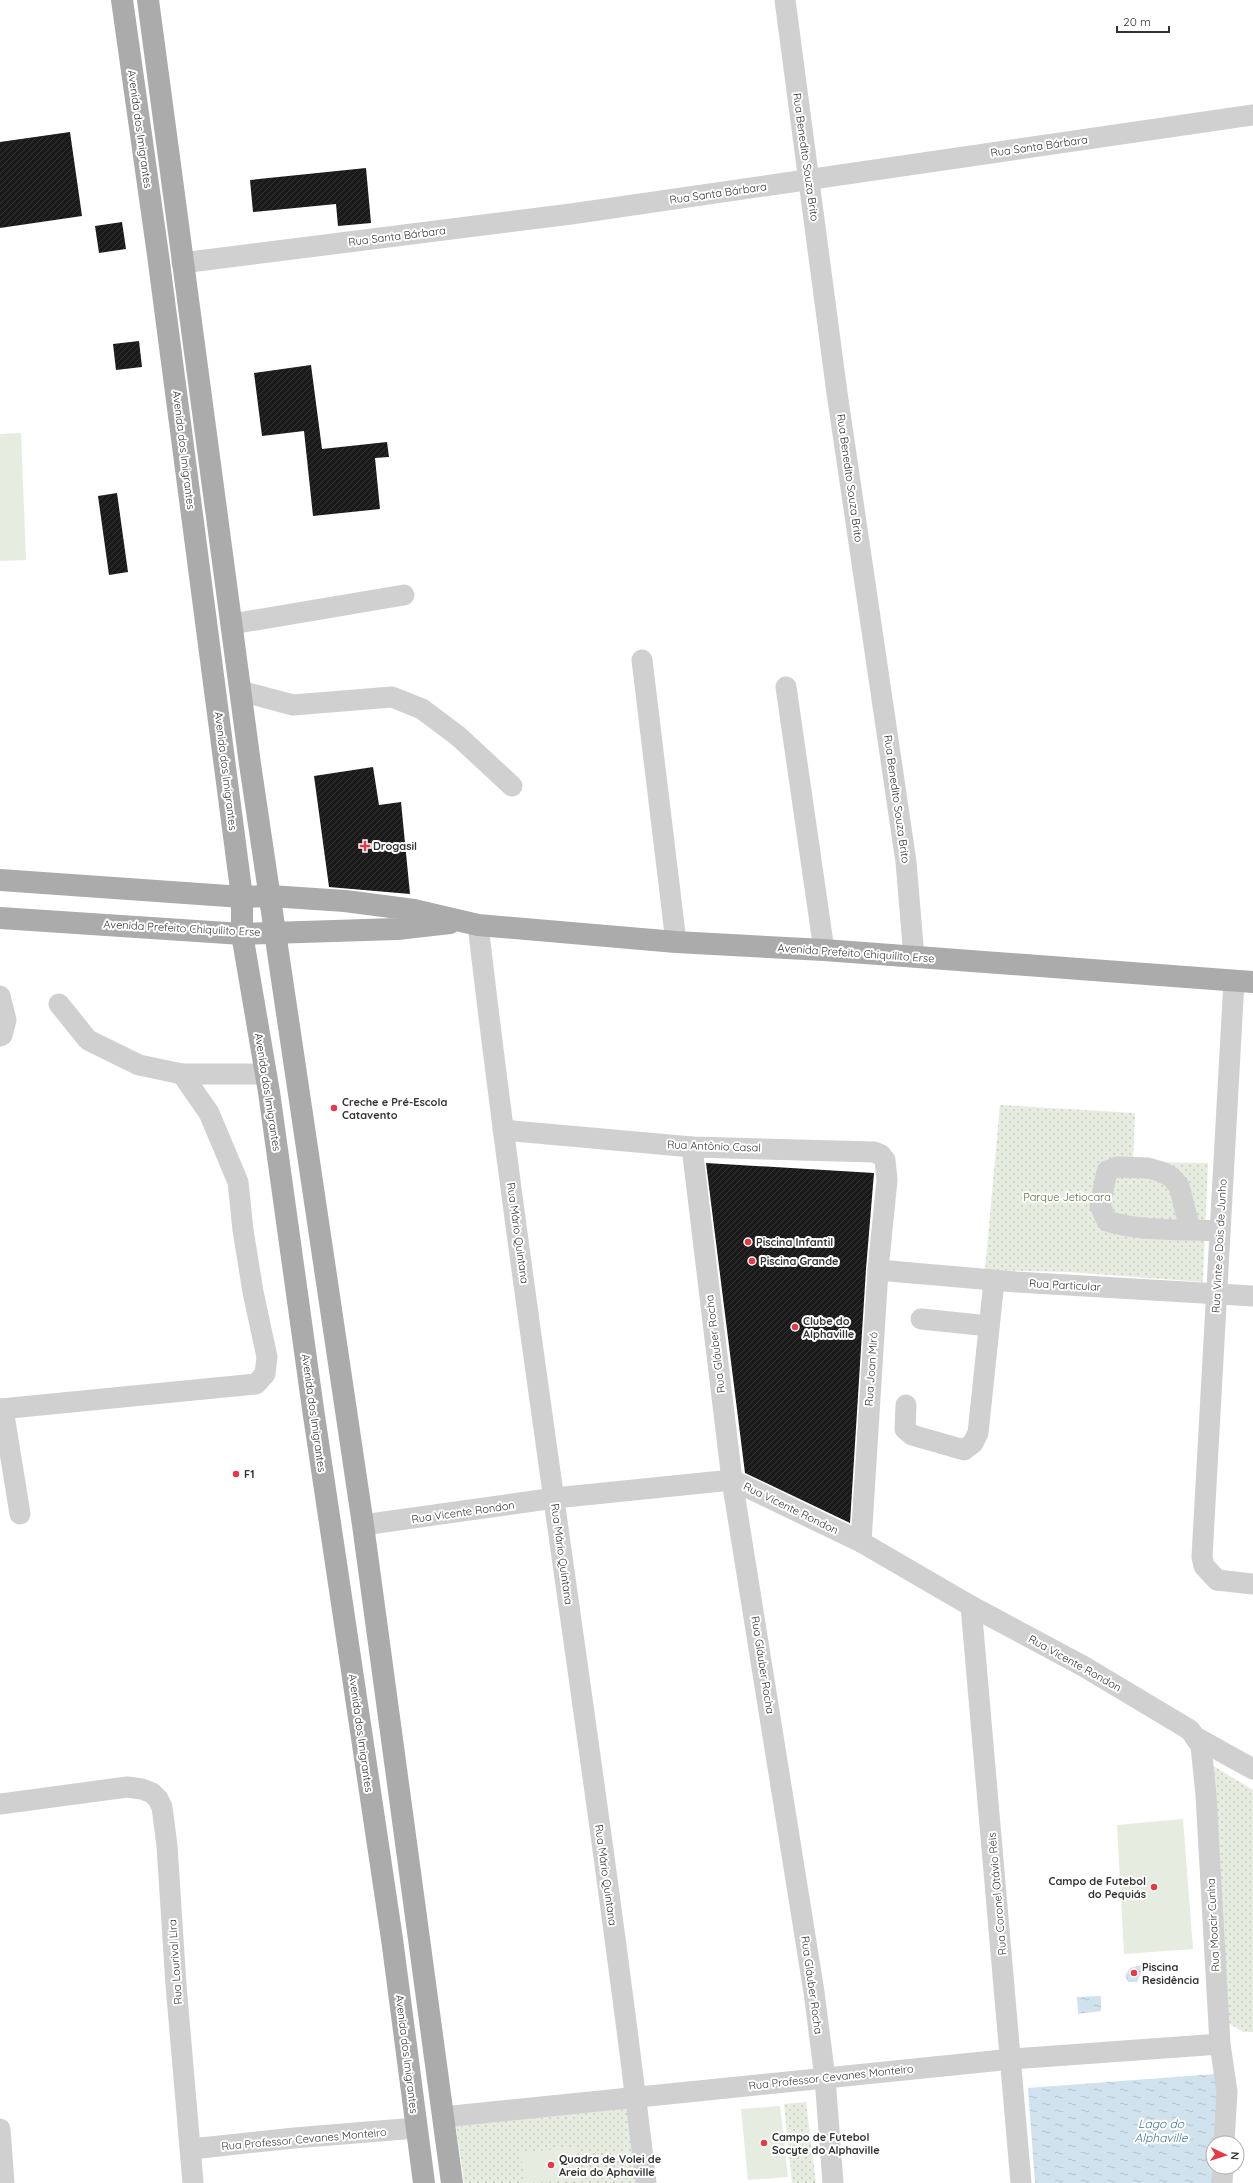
<svg xmlns="http://www.w3.org/2000/svg" width="1253" height="2183" viewBox="0 0 1253 2183" font-family="Quicksand,sans-serif">
<style>
.park{fill:url(#park-dots)}
.pitch{fill:#e6ecdf}
.water{fill:url(#water-ripples)}
.building{fill:url(#building-hatch)}
.lines{fill:none;stroke-linecap:round;stroke-linejoin:round}
.minor{stroke:#d0d0d0;stroke-width:21}
.major{stroke:#ababab;stroke-width:22}
.poi-dot{fill:#e63946;stroke:#fff;stroke-width:1.5}
.labels{text-anchor:middle;stroke-width:4;stroke-linejoin:round;paint-order:stroke}
.street-label{font-size:11px;fill:#333;stroke:#fff}
.poi-label{font-size:11px;font-weight:bold;fill:#333;stroke:#fff;text-anchor:start}
.park-label{font-size:11px;fill:#56703f;stroke:#fff}
.water-label{font-size:12px;font-style:italic;fill:#3f7597;stroke:#fff}
</style>
<defs>
<pattern id="park-dots" width="8" height="8" patternUnits="userSpaceOnUse"><rect width="8" height="8" fill="#e6ecdf"/><path d="M2 2h.1M6 6h.1" fill="none" stroke="#c6cbc0" stroke-width="1.8" stroke-linecap="round"/></pattern>
<pattern id="water-ripples" width="26" height="14" patternUnits="userSpaceOnUse"><rect width="26" height="14" fill="#cfe2ee"/><path d="M2 4q2-2 4 0t4 0M15 11q2-2 4 0t4 0" fill="none" stroke="#b2c2cd"/></pattern>
<pattern id="building-hatch" width="6" height="6" patternUnits="userSpaceOnUse"><rect width="6" height="6" fill="#1a1a1a"/><path d="M-1 1l2-2M0 6l6-6M5 7l2-2" fill="none" stroke="#333"/></pattern>
</defs>
<rect width="100%" height="100%" fill="#fff"/>
<g class="park">
<polygon points="1000,1105 1135,1113 1133,1162 1208,1163 1203,1282 1069,1272 985,1270"/>
<polygon points="1210,1764 1253,1790 1253,2032 1243,2032 1227,2022"/>
<polygon points="806,2102 816,2183 792,2183 784,2104"/>
<polygon points="634,2108 642,2183 464,2183 456,2126"/>
</g>
<g class="pitch">
<polygon points="21,433 26,560 0,561 0,434"/>
<polygon points="1183,1819 1193,1949 1124,1954 1117,1825"/>
<polygon points="780,2106 788,2177 748,2180 741,2109"/>
<polygon points="577,2148 580,2179 524,2183 521,2152"/>
</g>
<g class="water">
<polygon points="1149,1963 1148,1970 1142,1970 1137,1982 1128,1982 1125,1976 1130,1968"/>
<polygon points="1101,1996 1101,2011 1078,2014 1077,1997"/>
<polygon points="1215,2074 1224,2095 1221,2143 1213,2143 1213,2167 1218,2183 1035,2183 1028,2088"/>
</g>
<g class="building">
<polygon points="70,132 82,216 0,228 0,142"/>
<polygon points="366,168 371,223 338,226 336,204 253,212 250,180"/>
<polygon points="122,222 126,249 99,253 95,226"/>
<polygon points="139,341 142,367 116,370 113,344"/>
<polygon points="311,365 322,449 387,442 389,457 375,458 380,509 313,516 304,431 262,436 254,373"/>
<polygon points="117,493 128,572 109,575 98,496"/>
<polygon points="373,767 379,805 401,802 410,894 329,887 314,776"/>
<polygon points="706,1163 874,1173 866,1269 850,1523 745,1473"/>
</g>
<g class="lines">
<g class="minor">
<polyline points="785,0 837,393 906,862 914,957"/>
<polyline points="182,263 571,214 1253,115"/>
<polyline points="232,624 404,595"/>
<polyline points="642,660 676,942"/>
<polyline points="786,687 824,950"/>
<polyline points="240,691 293,705 392,697 422,709 458,736 512,786"/>
<path d="M478 925C527 1345 596 1763 646 2183"/>
<polyline points="1234,981 1202,1557 1204,1566 1217,1580 1253,1584"/>
<polyline points="0,996 6,1020 2,1035 0,1036"/>
<polyline points="59,1004 88,1040 139,1065 182,1074 266,1074"/>
<polyline points="503,1130 692,1147 874,1152 881,1155 885,1160 887,1180 878,1270 861,1542"/>
<polyline points="692,1147 732,1480 814,1992 825,2078 833,2183"/>
<path d="M1190 1229 1179 1186 1171 1177 1162 1172 1148 1168 1117 1167 1107 1171 1100 1205 1107 1221C1140 1232 1185 1229 1220 1231"/>
<polyline points="878,1270 1016,1282 1253,1296"/>
<polyline points="921,1319 989,1326"/>
<polyline points="906,1405 905,1429 912,1435 964,1450 973,1443 978,1433 994,1281"/>
<polyline points="0,1409 256,1384 265,1374 267,1357 253,1292 243,1230 238,1182 209,1113 182,1074"/>
<polyline points="3,1409 20,1514"/>
<polyline points="363,1525 555,1498 732,1480 861,1542 971,1606 1083,1666 1190,1730 1201,1746 1206,1795 1220,2044 1227,2092 1224,2143"/>
<polyline points="971,1606 1021,2183"/>
<polyline points="1197,1738 1253,1769"/>
<polyline points="0,1804 127,1787 142,1789 152,1793 158,1799 162,1807 167,1846 176,1985 193,2183"/>
<polyline points="443,2117 1012,2059 1220,2044"/>
<polyline points="0,2129 4,2183"/>
<polyline points="191,2149 294,2138 416,2128"/>
<polyline points="1222,2183 1223,2167"/>
</g>
<g class="major">
<polyline points="122,0 158,255 242,897 242,934 269,1092 313,1409 392,1939 424,2183"/>
<polyline points="148,0 250,764 363,1525 452,2183"/>
<polyline points="0,880 242,897 270,896 345,901 414,910 478,925 676,942 824,950 1253,982"/>
<polyline points="0,918 242,934 397,929 450,923"/>
</g>
</g>
<g class="poi-dot">
<path d="M363 840h4v4h4v4h-4v4h-4v-4h-4v-4h4z"/>
<circle cx="334" cy="1108" r="4"/>
<circle cx="748" cy="1242" r="4"/>
<circle cx="752" cy="1261" r="4"/>
<circle cx="795" cy="1327" r="4"/>
<circle cx="236" cy="1474" r="4"/>
<circle cx="1154" cy="1887" r="4"/>
<circle cx="1134" cy="1973" r="4"/>
<circle cx="764" cy="2143" r="4"/>
<circle cx="551" cy="2165" r="4"/>
</g>
<g class="labels">
<g class="street-label">
<text transform="translate(140 129) rotate(82)" y="4">Avenida dos Imigrantes</text>
<text transform="translate(1039 146) rotate(-8)" y="4">Rua Santa Bárbara</text>
<text transform="translate(806 157) rotate(82)" y="4">Rua Benedito Souza Brito</text>
<text transform="translate(718 193) rotate(-8)" y="4">Rua Santa Bárbara</text>
<text transform="translate(397 236) rotate(-7)" y="4">Rua Santa Bárbara</text>
<text transform="translate(184 450) rotate(83)" y="4">Avenida dos Imigrantes</text>
<text transform="translate(850 478) rotate(82)" y="4">Rua Benedito Souza Brito</text>
<text transform="translate(226 771) rotate(83)" y="4">Avenida dos Imigrantes</text>
<text transform="translate(897 799) rotate(82)" y="4">Rua Benedito Souza Brito</text>
<text transform="translate(182 928) rotate(3)" y="4">Avenida Prefeito Chiquilito Erse</text>
<text transform="translate(856 953) rotate(4)" y="4">Avenida Prefeito Chiquilito Erse</text>
<text transform="translate(268 1092) rotate(81)" y="4">Avenida dos Imigrantes</text>
<text transform="translate(714 1146) rotate(2)" y="4">Rua Antônio Casal</text>
<text transform="translate(518 1233) rotate(82)" y="4">Rua Mário Quintana</text>
<text transform="translate(1219 1246) rotate(-87)" y="4">Rua Vinte e Dois de Junho</text>
<text transform="translate(1065 1285) rotate(3)" y="4">Rua Particular</text>
<text transform="translate(715 1344) rotate(-97)" y="4">Rua Gláuber Rocha</text>
<text transform="translate(871 1369) rotate(-86)" y="4">Rua Joan Miró</text>
<text transform="translate(314 1413) rotate(82)" y="4">Avenida dos Imigrantes</text>
<text transform="translate(791 1508) rotate(26)" y="4">Rua Vicente Rondon</text>
<text transform="translate(463 1512) rotate(-8)" y="4">Rua Vicente Rondon</text>
<text transform="translate(562 1554) rotate(82)" y="4">Rua Mário Quintana</text>
<text transform="translate(1075 1663) rotate(29)" y="4">Rua Vicente Rondon</text>
<text transform="translate(763 1665) rotate(81)" y="4">Rua Gláuber Rocha</text>
<text transform="translate(361 1733) rotate(82)" y="4">Avenida dos Imigrantes</text>
<text transform="translate(606 1875) rotate(82)" y="4">Rua Mário Quintana</text>
<text transform="translate(997 1894) rotate(-95)" y="4">Rua Coronel Otávio Réis</text>
<text transform="translate(1213 1925) rotate(-93)" y="4">Rua Moacir Cunha</text>
<text transform="translate(175 1962) rotate(-94)" y="4">Rua Lourival Lira</text>
<text transform="translate(812 1985) rotate(82)" y="4">Rua Gláuber Rocha</text>
<text transform="translate(407 2054) rotate(83)" y="4">Avenida dos Imigrantes</text>
<text transform="translate(831 2077) rotate(-6)" y="4">Rua Professor Cevanes Monteiro</text>
<text transform="translate(304 2139) rotate(-5)" y="4">Rua Professor Cevanes Monteiro</text>
</g>
<g class="poi-label">
<text x="373" y="850">Drogasil</text>
<text x="342" y="1106">Creche e Pré-Escola<tspan x="342" dy="13">Catavento</tspan></text>
<text x="756" y="1246">Piscina Infantil</text>
<text x="760" y="1265">Piscina Grande</text>
<text x="803" y="1325">Clube do<tspan x="803" dy="13">Alphaville</tspan></text>
<text x="244" y="1478">F1</text>
<text x="1146" y="1885" text-anchor="end">Campo de Futebol<tspan x="1146" dy="13">do Pequiás</tspan></text>
<text x="1142" y="1971">Piscina<tspan x="1142" dy="13">Residência</tspan></text>
<text x="772" y="2141">Campo de Futebol<tspan x="772" dy="13">Socyte do Alphaville</tspan></text>
<text x="559" y="2163">Quadra de Volei de<tspan x="559" dy="13">Areia do Aphaville</tspan></text>
</g>
<g class="park-label">
<text x="1067" y="1201">Parque Jetiocara</text>
</g>
<g class="water-label">
<text x="1161" y="2128">Lago do<tspan x="1161" dy="14">Alphaville</tspan></text>
</g>
</g>
<g transform="translate(1225 2155) rotate(94)"><circle r="19" fill="#ffffff" stroke="#adadad"/>
<path d="M0-3L7 15L0 10L-7 15Z" fill="#e63946"/>
<text y="-6" font-size="11" font-weight="bold" text-anchor="middle" fill="#333333">N</text>
</g>
<path d="M1117 26v6h52v-6" fill="none" stroke="#333333" stroke-width="2"/>
<text x="1123" y="26" font-size="12" fill="#333333" stroke="#ffffff" stroke-width="3" paint-order="stroke">20 m</text>
</svg>
